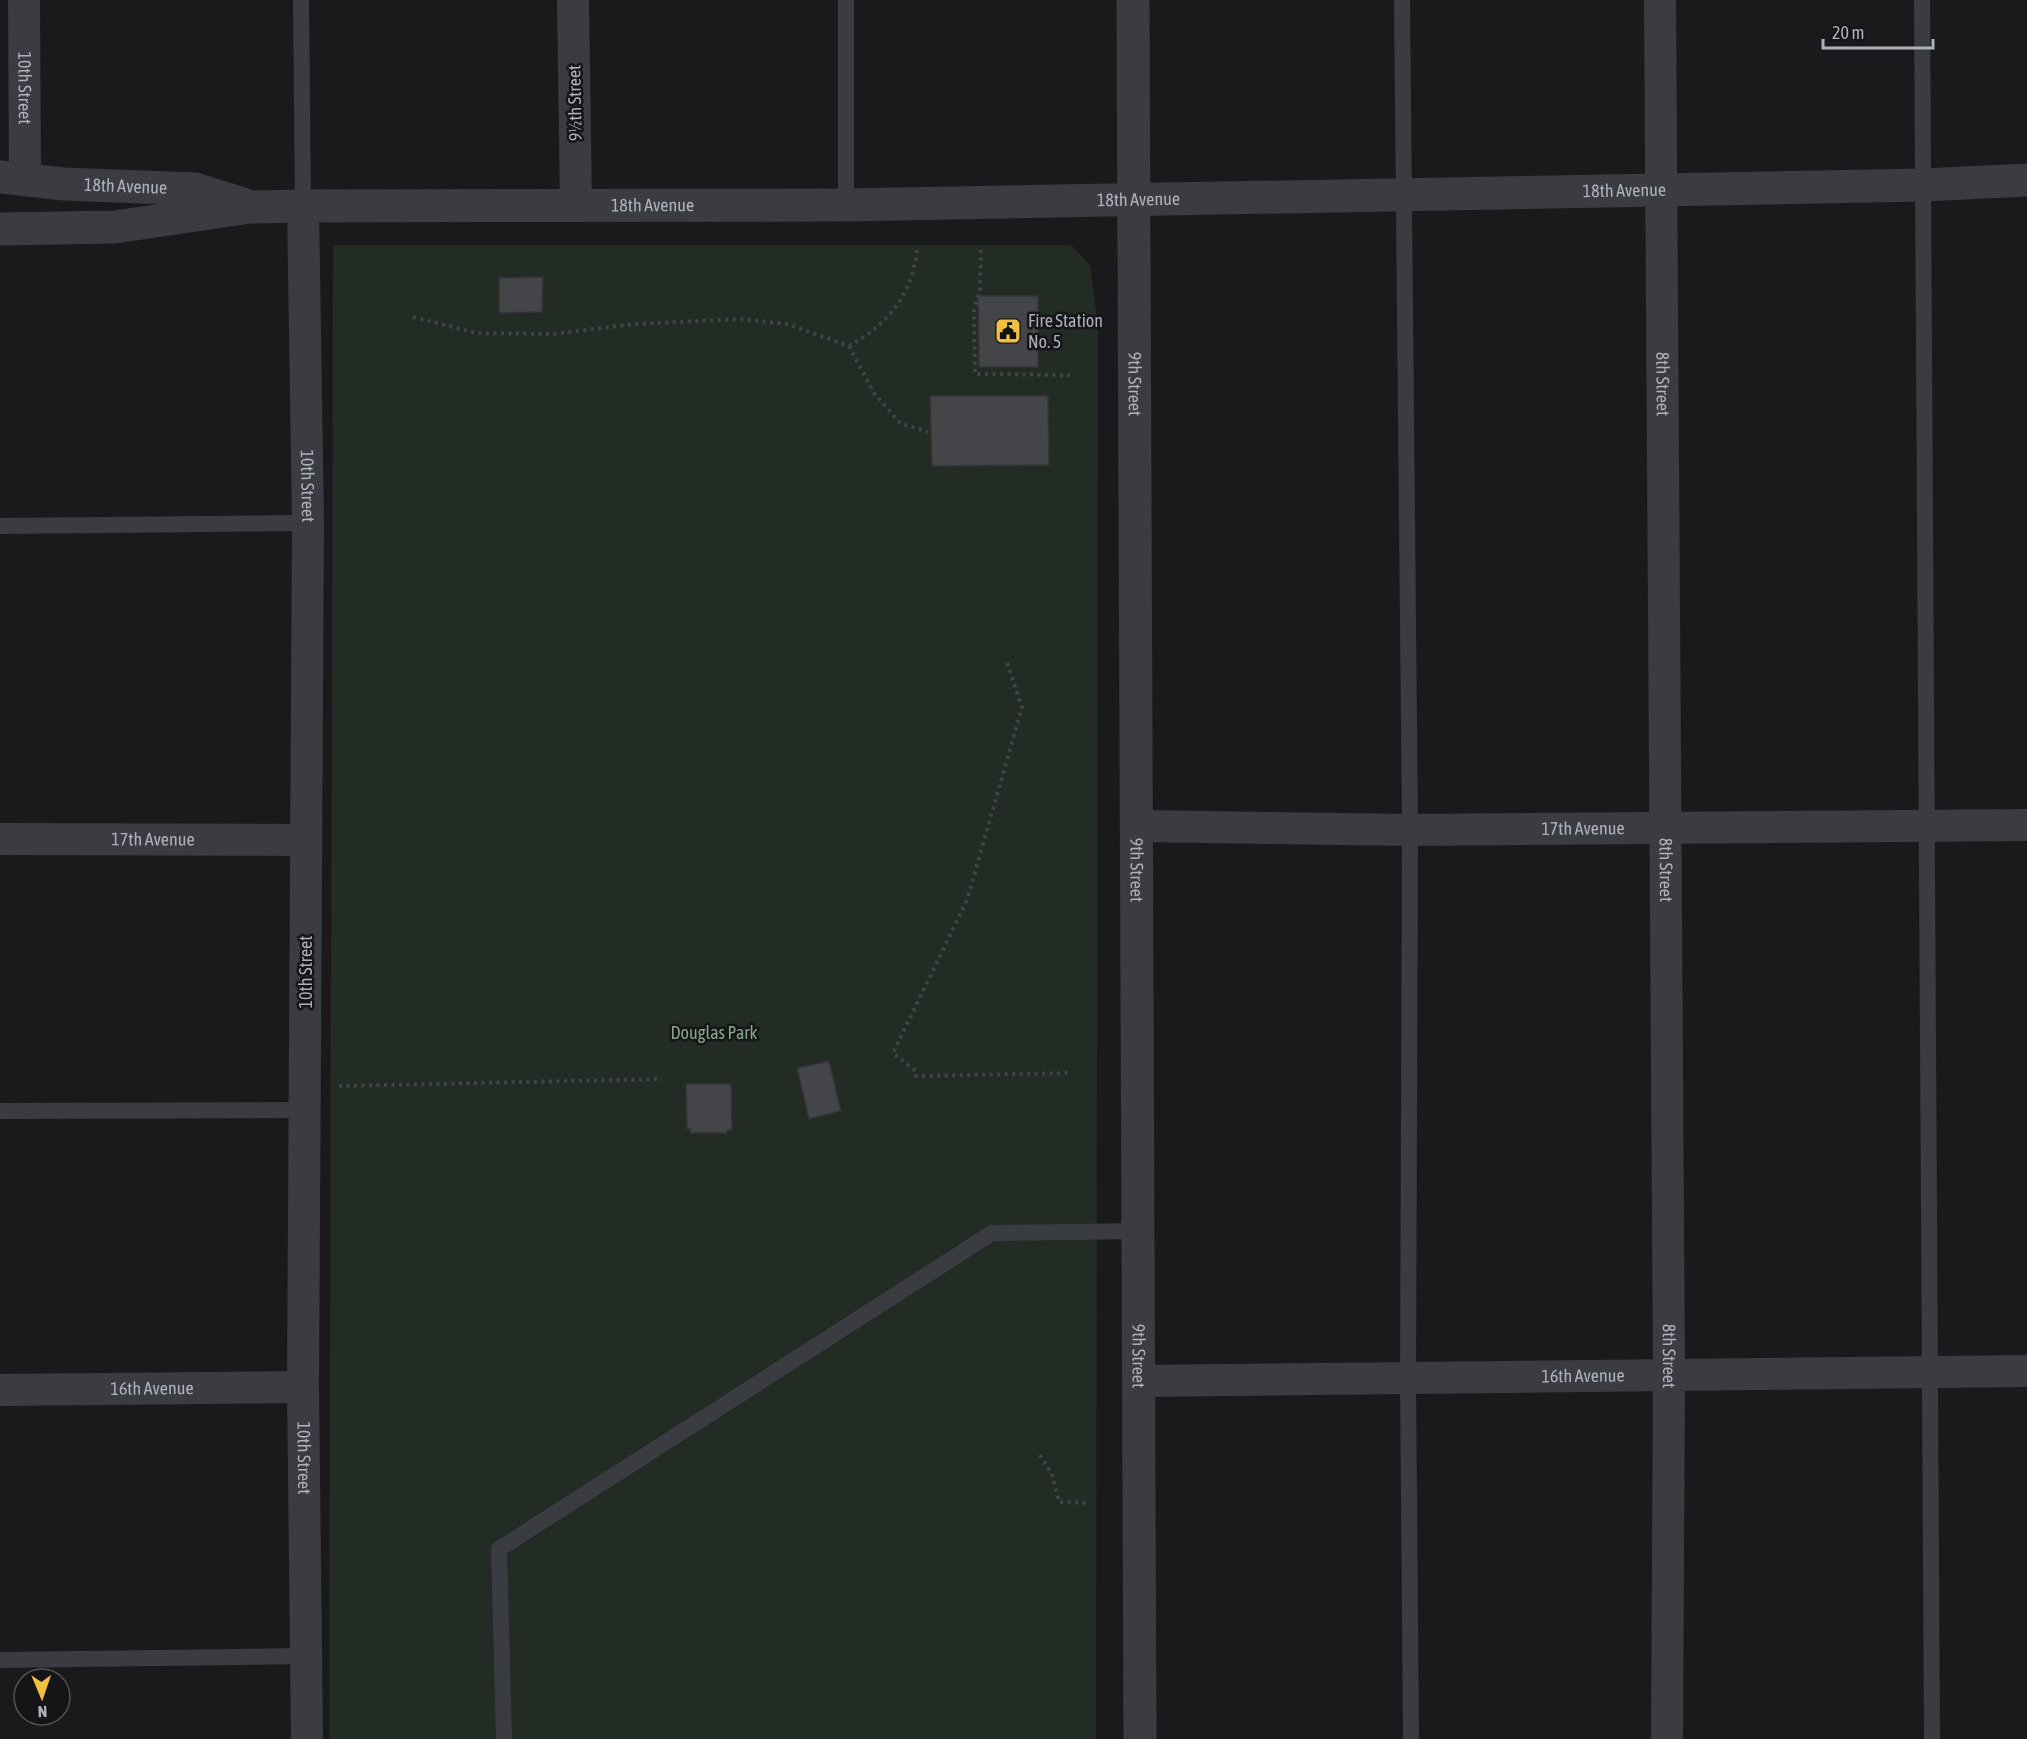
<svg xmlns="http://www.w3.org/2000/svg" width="2027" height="1739" viewBox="0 0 2027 1739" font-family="'Asap Condensed',sans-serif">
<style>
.green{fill:#222b24}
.building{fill:#444549;stroke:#343438;stroke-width:1.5}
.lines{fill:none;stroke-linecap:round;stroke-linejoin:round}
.path{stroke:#414348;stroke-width:4;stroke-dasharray:3 4.5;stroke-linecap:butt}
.service{stroke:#3b3c41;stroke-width:16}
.minor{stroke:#3b3c41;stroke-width:32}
.tertiary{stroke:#3b3c41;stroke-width:33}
.labels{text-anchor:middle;stroke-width:5;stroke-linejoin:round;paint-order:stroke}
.street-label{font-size:18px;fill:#adb1bc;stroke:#151517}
.poi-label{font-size:18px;fill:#adb1bc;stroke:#151517;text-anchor:start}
.park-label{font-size:18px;fill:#85a689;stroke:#151517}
</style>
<rect width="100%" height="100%" fill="#1a1a1c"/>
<polygon class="green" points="333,245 1071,245 1090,265 1098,326 1096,1739 329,1739"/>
<g class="building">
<polygon points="543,277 542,312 499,313 499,278"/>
<polygon points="978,296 1038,296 1038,367 979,367"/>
<polygon points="930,396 1048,396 1049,465 932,466"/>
<polygon points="829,1061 841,1111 809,1119 797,1068"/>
<polygon points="686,1084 731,1084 732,1130 727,1130 727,1133 691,1133 690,1129 687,1129"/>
</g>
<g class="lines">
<g class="path">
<polyline points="981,250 980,291 974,309 975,374 1070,375"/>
<path d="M413 317 476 333 553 334 634 324 741 319 787 324 849 346C888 324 912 295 917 250"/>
<polyline points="849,346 874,393 900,423 928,432"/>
<polyline points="1007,663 1022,707 967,900 893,1053 916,1071 916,1076 1071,1073"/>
<polyline points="339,1086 662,1079"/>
<polyline points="1040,1455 1052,1474 1059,1502 1090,1503"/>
</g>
<g class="service">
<polyline points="301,0 303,206"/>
<polyline points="846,0 846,205"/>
<polyline points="1402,0 1410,830 1408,1380 1411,1739"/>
<polyline points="1922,0 1932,1739"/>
<polyline points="0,526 308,523"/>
<polyline points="0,1111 306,1110"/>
<polyline points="0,1660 308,1656"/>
<polyline points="504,1739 499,1549 992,1233 1139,1231"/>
</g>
<g class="minor">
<path id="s1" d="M24 0 25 178"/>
<polyline points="573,0 576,206"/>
<path id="s2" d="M1660 0 1669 1375 1667 1739"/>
<path id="s3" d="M303 206 308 523 303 1387 307 1739"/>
<path id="s4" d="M1137 826 1410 830 2027 825"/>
<path id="s5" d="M0 839 306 840"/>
<path id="s6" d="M1139 1381 2027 1371"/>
<path id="s7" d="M0 1390 303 1387"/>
</g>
<g class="tertiary">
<path id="s8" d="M1133 0 1140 1739"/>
<path id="s9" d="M0 177 64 184 195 189 243 204"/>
<path id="s10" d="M0 229 115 227 250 207 303 206 846 205 1924 185 2027 180"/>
</g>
</g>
<defs>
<g id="civic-square" transform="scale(1.35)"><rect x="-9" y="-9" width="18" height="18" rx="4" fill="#f0bf3f" stroke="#151517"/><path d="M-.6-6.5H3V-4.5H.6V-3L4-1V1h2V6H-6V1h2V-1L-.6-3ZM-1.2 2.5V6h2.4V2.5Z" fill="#111"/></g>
</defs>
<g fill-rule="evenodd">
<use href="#civic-square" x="1008" y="331"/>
</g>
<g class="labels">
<g class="street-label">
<text dy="6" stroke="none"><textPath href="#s1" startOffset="88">10th Street</textPath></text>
<text transform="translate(575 103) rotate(-91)" y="6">9½th Street</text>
<text dy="6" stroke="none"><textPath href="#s9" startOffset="126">18th Avenue</textPath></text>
<text dy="6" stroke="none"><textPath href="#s10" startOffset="1626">18th Avenue</textPath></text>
<text dy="6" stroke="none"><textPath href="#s10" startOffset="1140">18th Avenue</textPath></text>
<text dy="6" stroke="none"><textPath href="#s10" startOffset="654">18th Avenue</textPath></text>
<text dy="6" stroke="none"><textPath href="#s8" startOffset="384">9th Street</textPath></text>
<text dy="6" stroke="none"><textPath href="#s2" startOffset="384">8th Street</textPath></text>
<text dy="6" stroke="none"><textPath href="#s3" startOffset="280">10th Street</textPath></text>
<text dy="6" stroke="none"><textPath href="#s4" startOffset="446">17th Avenue</textPath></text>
<text dy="6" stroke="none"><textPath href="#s5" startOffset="153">17th Avenue</textPath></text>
<text dy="6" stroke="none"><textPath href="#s8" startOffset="870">9th Street</textPath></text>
<text dy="6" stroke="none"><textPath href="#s2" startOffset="870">8th Street</textPath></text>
<text transform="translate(306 972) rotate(-90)" y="6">10th Street</text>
<text dy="6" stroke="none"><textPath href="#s8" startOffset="1356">9th Street</textPath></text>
<text dy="6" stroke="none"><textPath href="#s2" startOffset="1356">8th Street</textPath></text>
<text dy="6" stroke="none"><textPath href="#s6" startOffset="444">16th Avenue</textPath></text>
<text dy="6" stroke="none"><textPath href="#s7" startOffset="152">16th Avenue</textPath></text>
<text dy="6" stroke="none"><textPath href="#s3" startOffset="1252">10th Street</textPath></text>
</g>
<g class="poi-label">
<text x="1028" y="327">Fire Station<tspan x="1028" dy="21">No. 5</tspan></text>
</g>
<g class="park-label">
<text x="714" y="1039">Douglas Park</text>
</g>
</g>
<g transform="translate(42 1697) rotate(178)"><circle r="28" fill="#151517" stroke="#525359" stroke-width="1.5"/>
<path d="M0-4.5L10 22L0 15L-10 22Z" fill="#f0bf3f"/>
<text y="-9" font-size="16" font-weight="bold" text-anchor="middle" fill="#adb1bc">N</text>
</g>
<path d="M1823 39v9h110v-9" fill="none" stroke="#adb1bc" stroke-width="3"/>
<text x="1832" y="39" font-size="18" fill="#adb1bc" stroke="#151517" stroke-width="4.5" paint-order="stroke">20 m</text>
</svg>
